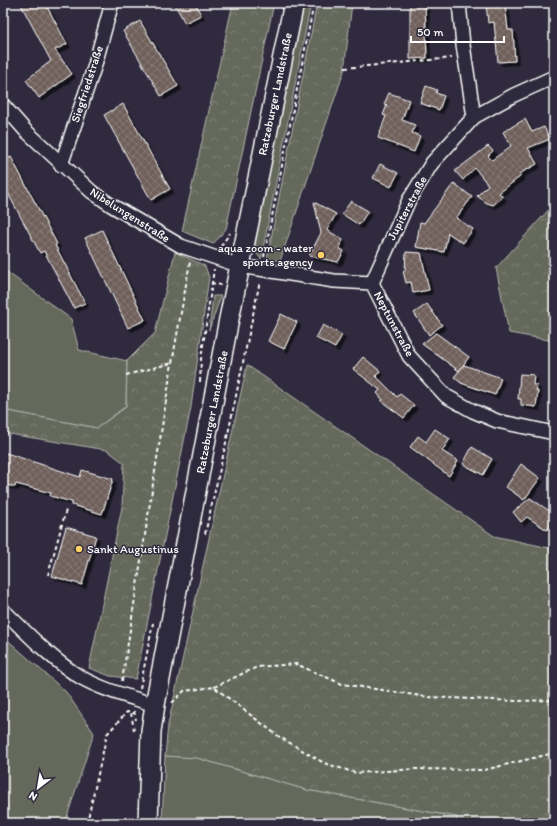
<svg xmlns="http://www.w3.org/2000/svg" width="557" height="826" viewBox="0 0 557 826" font-family="Itim,sans-serif">
<style>
.green{fill:#65695b;stroke:#b2b4ad}
.forest{fill:url(#forest-crowns);stroke:#b2b4ad}
.lines{fill:none;stroke-linecap:round;stroke-linejoin:round}
.stream{stroke:#94a3ac;stroke-width:3.5}
.building{fill:url(#building-cross-hatch);stroke:#fff;filter:url(#shadow)}
.street-casing{stroke:#fff;stroke-width:16}
.secondary-casing{stroke:#fff;stroke-width:22}
.path{stroke:#fff;stroke-width:2;stroke-dasharray:4 3;stroke-linecap:butt}
.street{stroke:#2f2a3d;stroke-width:13}
.secondary{stroke:#2f2a3d;stroke-width:19}
.poi-dot{fill:#ffd166;stroke:#2f2a3d;stroke-width:1.5}
.labels{text-anchor:middle;stroke-width:3;stroke-linejoin:round;paint-order:stroke}
.street-label{font-size:12px;fill:#fff;stroke:#2f2a3d}
.poi-label{font-size:12px;fill:#fff;stroke:#2f2a3d;text-anchor:end}
</style>
<defs>
<pattern id="forest-crowns" width="20" height="18" patternUnits="userSpaceOnUse"><rect width="20" height="18" fill="#65695b"/><path d="M2 6a3 3 0 1 1 6 0M12 15a3 3 0 1 1 6 0" fill="none" stroke="#7c8074"/></pattern>
<pattern id="building-cross-hatch" width="8" height="8" patternUnits="userSpaceOnUse"><rect width="8" height="8" fill="#6f605c"/><path d="M0 0l8 8M0 8l8-8" fill="none" stroke="#857874"/></pattern>
<filter id="shadow"><feDropShadow dx="3.5" dy="3.5" stdDeviation="0" flood-color="#0009"/></filter>
</defs>
<rect width="100%" height="100%" fill="#2f2a3d"/>
<filter id="ink" filterUnits="userSpaceOnUse"><feTurbulence type="fractalNoise" baseFrequency=".025" numOctaves="2"/><feDisplacementMap in="SourceGraphic" scale="8" xChannelSelector="R" yChannelSelector="G"/><feConvolveMatrix kernelMatrix="1 2 1 2 8 2 1 2 1" color-interpolation-filters="sRGB"/></filter>
<g filter="url(#ink)">
<g class="green">
<polygon points="300,3 311,3 261,259 256,253 254,245"/>
<polygon points="3,269 71,319 79,350 127,361 126,406 97,428 3,410"/>
<polygon points="213,296 221,296 209,330"/>
<polygon points="3,636 66,692 94,733 65,823 3,823"/>
<polygon points="165,756 197,758 307,790 457,817 456,823 162,823"/>
</g>
<g class="forest">
<polygon points="233,3 274,3 226,229 213,244 182,231"/>
<polygon points="317,3 352,3 344,71 280,261 267,259"/>
<polygon points="552,206 554,206 554,341 509,333 496,268"/>
<polygon points="175,252 205,266 209,277 191,407 136,679 110,676 89,668 122,507 124,463 107,450 3,433 3,410 97,428 126,407 127,361 155,333"/>
<polygon points="247,365 494,536 554,549 554,823 456,823 457,817 307,790 197,758 165,756 168,725"/>
</g>
<g class="lines">
<polyline class="stream" points="549,823 554,821"/>
</g>
<g class="building">
<polygon points="20,3 45,3 67,44 55,50 72,74 39,98 26,80 51,61"/>
<polygon points="174,3 195,3 201,15 185,23"/>
<polygon points="410,3 425,3 427,58 410,59"/>
<polygon points="486,3 505,3 508,30 513,30 515,61 498,62 494,22 488,23"/>
<polygon points="140,21 178,86 161,96 123,31"/>
<polygon points="426,86 437,90 436,93 444,96 439,110 420,103"/>
<polygon points="389,93 409,100 402,120 415,125 412,133 420,136 414,152 378,138 386,116 383,115 387,105 384,104"/>
<polygon points="123,104 170,189 151,200 104,115"/>
<polygon points="525,119 532,132 544,127 550,139 528,148 537,164 519,174 521,176 499,193 503,197 493,205 487,203 477,196 488,185 475,168 463,180 455,171 488,146 493,151 488,156 492,160 511,146 503,132"/>
<polygon points="11,157 57,244 55,245 85,303 74,308 44,251 40,253 3,184 3,161"/>
<polygon points="380,164 398,173 391,187 373,178"/>
<polygon points="454,183 472,197 456,218 473,229 463,243 448,233 444,252 416,247 420,222 424,223"/>
<polygon points="351,201 368,211 359,225 342,214"/>
<polygon points="314,202 336,214 327,230 343,240 339,248 344,251 338,262 309,256 321,233"/>
<polygon points="102,230 145,320 128,328 85,238"/>
<polygon points="406,252 421,253 429,290 413,293 411,282 406,283 403,271 405,271"/>
<polygon points="427,304 442,325 429,335 414,313"/>
<polygon points="281,314 297,322 284,349 268,341"/>
<polygon points="323,325 342,335 335,348 316,338"/>
<polygon points="436,333 469,357 459,371 422,344"/>
<polygon points="363,357 380,371 376,376 397,397 400,394 414,405 404,418 381,401 383,400 377,393 380,390 353,369"/>
<polygon points="464,365 501,378 495,395 461,383 454,377"/>
<polygon points="520,374 534,375 533,385 537,385 536,391 538,391 536,407 521,405 521,399 518,399"/>
<polygon points="435,429 450,439 442,451 458,461 449,476 410,447 418,436 426,442"/>
<polygon points="472,447 492,459 483,475 463,464"/>
<polygon points="3,452 80,477 82,470 113,479 102,514 72,505 72,502 50,496 51,493 16,484 15,487 3,484"/>
<polygon points="521,464 540,478 524,500 506,487"/>
<polygon points="530,498 554,514 554,520 547,530 527,517 521,522 513,512"/>
<polygon points="66,527 96,536 82,585 52,576"/>
</g>
<g class="lines">
<g class="street-casing">
<g id="street">
<polyline points="459,3 463,45 474,117"/>
<polyline points="3,105 25,130 92,192 111,205 181,246 240,266 334,281 372,283 409,356 446,396 473,411 497,421 554,433"/>
<polyline points="61,165 94,68 112,3"/>
<polyline points="372,283 409,200 432,163 474,117 514,95 554,77"/>
<path d="M3 610C27 633 51 659 80 677 103 690 130 697 155 705"/>
</g>
</g>
<g class="secondary-casing">
<polyline id="secondary" points="148,823 151,731 155,705 229,319 294,3"/>
</g>
<g class="path">
<polyline points="345,68 452,58"/>
<polyline points="221,246 230,233"/>
<polyline points="264,257 314,3"/>
<polyline points="211,283 221,285"/>
<polyline points="126,375 172,363"/>
<polyline points="200,382 201,359 214,269"/>
<polyline points="205,534 228,434 260,281"/>
<polyline points="48,575 66,510"/>
<polyline points="122,681 172,363 190,262"/>
<polyline points="214,687 257,667 296,664 342,684 428,697 516,701 554,700"/>
<polyline points="140,688 153,623"/>
<polyline points="172,703 184,691 214,687 278,736 324,763 356,773 416,769 484,770 554,753"/>
<polyline points="134,711 136,720"/>
<polyline points="131,713 134,730"/>
<polyline points="87,823 107,734 127,712 134,713"/>
</g>
<use href="#street" class="street"/>
<use href="#secondary" class="secondary"/>
</g>
</g>
<g class="poi-dot">
<circle cx="321" cy="255" r="4"/>
<circle cx="79" cy="549" r="4"/>
</g>
<g class="labels">
<g class="street-label">
<text transform="translate(87 84) rotate(-72)" y="4">Siegfriedstraße</text>
<text transform="translate(275 94) rotate(-78)" y="4">Ratzeburger Landstraße</text>
<text transform="translate(407 208) rotate(-62)" y="4">Jupiterstraße</text>
<text transform="translate(130 215) rotate(32)" y="4">Nibelungenstraße</text>
<text transform="translate(394 324) rotate(62)" y="4">Neptunstraße</text>
<text transform="translate(212 412) rotate(-79)" y="4">Ratzeburger Landstraße</text>
</g>
<g class="poi-label">
<text x="313" y="252">aqua zoom - water<tspan x="313" dy="14">sports agency</tspan></text>
<text x="87" y="553" text-anchor="start">Sankt Augustinus</text>
</g>
</g>
<rect width="557" height="826" fill="none" stroke="#2f2a3d" stroke-width="16"/>
<rect x="8" y="8" width="541" height="810" fill="none" stroke="#fff" stroke-width="1.5" filter="url(#ink)"/>
<g transform="translate(38 788) rotate(211)" stroke="#2f2a3d" stroke-width="3" paint-order="stroke">
<path d="M0-3L7 15L0 10L-7 15Z" fill="#ffffff"/>
<text y="-6" font-size="11" font-weight="bold" text-anchor="middle" fill="#ffffff">N</text>
</g>
<path d="M411 36v6h93v-6" fill="none" stroke="#ffffff" stroke-width="2"/>
<text x="417" y="36" font-size="12" fill="#ffffff" stroke="#2f2a3d" stroke-width="3" paint-order="stroke">50 m</text>
</svg>
